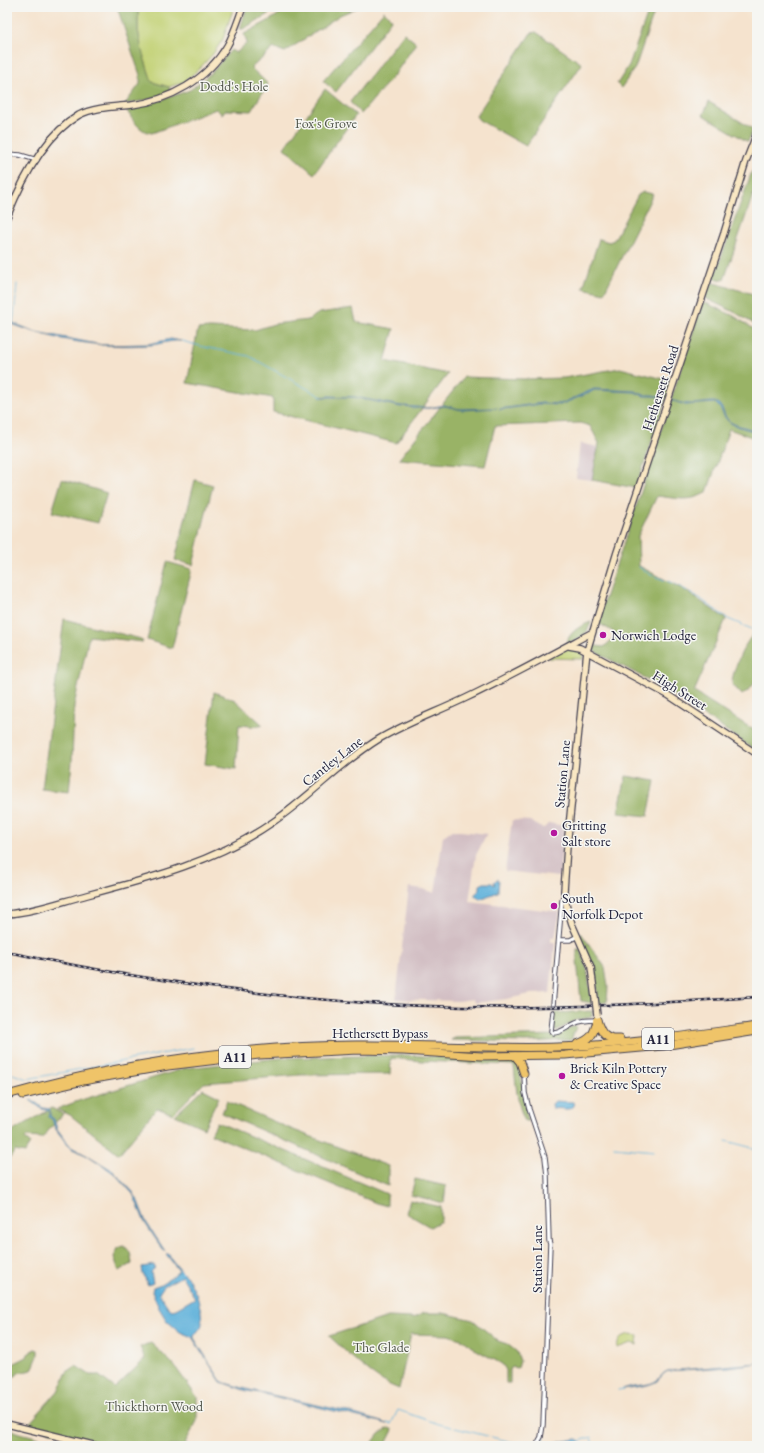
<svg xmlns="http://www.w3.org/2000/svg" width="764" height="1453" viewBox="0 0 764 1453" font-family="'EB Garamond',serif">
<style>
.industrial{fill:#d2bec3}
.green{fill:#c2d174;stroke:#727a58}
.forest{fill:#99b366;stroke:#5e6a50}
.water{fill:#5fb1da;stroke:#406a8a;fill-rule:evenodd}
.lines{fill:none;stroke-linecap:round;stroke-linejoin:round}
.stream{stroke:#5fb1da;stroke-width:1}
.street-casing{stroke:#423f51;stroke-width:5.5}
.secondary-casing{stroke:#423f51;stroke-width:8}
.highway-casing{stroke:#423f51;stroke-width:9}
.street{stroke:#fff;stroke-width:3.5}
.secondary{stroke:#f9e7c3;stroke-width:5.5}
.highway{stroke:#efc469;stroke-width:7}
.rail-casing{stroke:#22223b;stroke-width:2.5}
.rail{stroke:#f6f6f2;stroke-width:1;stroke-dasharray:3;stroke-linecap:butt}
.secondary-bridge-casing{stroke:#423f51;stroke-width:8;stroke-linecap:butt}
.secondary-bridge{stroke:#f9e7c3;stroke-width:5.5}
.poi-dot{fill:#b5179e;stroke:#f6f6f2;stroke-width:1.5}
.labels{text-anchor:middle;stroke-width:3;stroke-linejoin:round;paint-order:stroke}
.shield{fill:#f6f6f2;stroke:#626272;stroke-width:1}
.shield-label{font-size:13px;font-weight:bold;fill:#22223b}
.park-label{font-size:14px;fill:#52574c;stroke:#f6f6f2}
.street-label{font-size:14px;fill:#22223b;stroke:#f6f6f2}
.poi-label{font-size:14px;fill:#22223b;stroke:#f6f6f2;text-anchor:start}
</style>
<rect width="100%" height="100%" fill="#f6f6f2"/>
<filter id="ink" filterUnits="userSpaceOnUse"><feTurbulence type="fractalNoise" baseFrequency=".025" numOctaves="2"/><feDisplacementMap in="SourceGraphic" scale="8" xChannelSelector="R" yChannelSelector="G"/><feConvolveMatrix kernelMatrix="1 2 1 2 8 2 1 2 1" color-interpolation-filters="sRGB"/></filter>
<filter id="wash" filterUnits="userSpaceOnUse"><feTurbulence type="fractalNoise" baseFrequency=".012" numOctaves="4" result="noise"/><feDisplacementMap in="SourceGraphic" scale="16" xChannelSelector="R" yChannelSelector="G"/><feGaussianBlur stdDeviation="0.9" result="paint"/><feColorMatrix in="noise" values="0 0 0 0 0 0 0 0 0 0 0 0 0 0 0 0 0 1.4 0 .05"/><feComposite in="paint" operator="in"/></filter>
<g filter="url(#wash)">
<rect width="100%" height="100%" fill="#f5e3ce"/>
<g class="industrial">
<polygon points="580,443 598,447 592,480 576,478"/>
<polygon points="512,820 531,821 539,827 544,828 549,823 564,826 559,877 505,871"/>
<polygon points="452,830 487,834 476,855 469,901 560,912 555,937 551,938 551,942 554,942 555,944 550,993 531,994 506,999 474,1003 473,999 457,1001 396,999 409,887 423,889 435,893 443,836"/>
</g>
<g class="green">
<polygon points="138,7 234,7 223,39 213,54 200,68 184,82 169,87 152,82 142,52 138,30"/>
<polygon points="570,648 583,652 583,659 548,658 560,651"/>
<path d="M629 1334 638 1335 637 1345 631 1343 617 1348C618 1339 621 1337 629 1334Z"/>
</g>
<g class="forest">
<polygon points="117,7 138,7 138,30 142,51 152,82 169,87 172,93 146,100 125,104 140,84 140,75"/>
<polygon points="247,7 280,7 243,29 240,29"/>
<path d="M290 7H359L340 15 285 52 274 48 251 68 268 84 251 111 225 110 222 114 216 109 152 133C139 132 131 118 125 107L150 104 190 90 211 73 231 50 236 53 247 43 244 34 270 20Z"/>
<polygon points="650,7 656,7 635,68 621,88 617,84 629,65"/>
<polygon points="384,11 392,19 336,92 323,81"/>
<polygon points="536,32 582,64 526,146 479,120 476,116 531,33"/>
<polygon points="404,33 416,43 395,74 361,114 350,102"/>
<polygon points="325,89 356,115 314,174 284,148"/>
<polygon points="709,102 753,129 748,142 703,115"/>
<polygon points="752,171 757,171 757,183 724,280 714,278"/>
<polygon points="643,192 653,194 604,293 583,288 599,239 609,242 614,240 638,195"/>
<polygon points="710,282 757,295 757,326 736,313 707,299 705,296"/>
<path d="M706 303 734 316 757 331V439L729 429 707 492C690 503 676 498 657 496L638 536 639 566 683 589 726 619 694 692 757 732V751L660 686 592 650 590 648 591 642 596 646 604 647 615 637 612 631 600 624 597 629 595 628 641 492 702 304Z"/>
<polygon points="353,308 356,322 394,329 385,361 448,374 396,443 273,412 273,398 187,383 198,329 210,328 255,330 274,324 308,320 319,313"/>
<polygon points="620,368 672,381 636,488 592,480 599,443 590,426 580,423 495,426 485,466 399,459 464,377 524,379 564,378"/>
<polygon points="62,479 107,493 98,523 52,512"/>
<polygon points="195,480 213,485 193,565 175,560"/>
<polygon points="167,562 192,569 172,648 147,640"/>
<polygon points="64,619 141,639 143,642 89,636 74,706 72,762 69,792 42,789"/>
<path d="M591 622C587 636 579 639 566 645 568 633 579 626 591 622Z"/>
<path d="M756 632H757V679L750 689 742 695 732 684C732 671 745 640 756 632Z"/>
<path d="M214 692 235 700 263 725C256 728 247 725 239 725L236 769 205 764Z"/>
<polygon points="626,776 655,781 648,816 618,813"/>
<polygon points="581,933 605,967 608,986 607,1002 599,1003 594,968 579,936"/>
<polygon points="577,949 580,949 587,969 592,1003 581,1001 577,960"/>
<polygon points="592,1011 592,1017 576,1020 556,1031 553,1030 554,1014 556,1013"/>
<polygon points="575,1025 576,1027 571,1040 525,1042 451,1040 455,1038 556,1035"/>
<path d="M405 1055 515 1061C523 1073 525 1105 528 1121H525C517 1105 516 1085 514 1066L512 1065 422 1061 391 1058 390 1074 300 1075 204 1083 173 1114 157 1108 119 1154 70 1115 57 1109 81 1100 186 1068 281 1058Z"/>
<polygon points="203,1089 219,1097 204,1128 175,1115"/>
<polygon points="227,1101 291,1129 388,1166 388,1186 222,1113"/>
<polygon points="52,1108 63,1114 42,1138 26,1137 25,1139 30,1143 25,1153 15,1151 7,1162 7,1145 9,1144 13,1131"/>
<polygon points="217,1122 387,1194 387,1206 376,1203 211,1134"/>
<polygon points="415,1179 446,1186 444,1203 411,1195"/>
<polygon points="410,1200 441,1207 441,1221 430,1227 406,1213"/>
<path d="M124 1246C131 1251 131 1256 132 1264L119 1271 114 1257 118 1248Z"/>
<path d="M424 1313H443L473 1320 498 1341 507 1344 517 1352 520 1361 518 1368 513 1367 510 1369V1383H506V1370L502 1364 480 1352 470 1346 464 1340 448 1335 411 1334 399 1389C372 1379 350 1355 329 1336L388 1317 413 1318Z"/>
<polygon points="151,1343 173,1364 197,1397 197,1421 185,1443 190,1446 107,1446 28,1425 58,1391 67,1372 76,1366 90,1375 98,1375 115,1388 145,1359 140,1347"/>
<polygon points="35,1349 38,1350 38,1356 32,1370 18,1373 16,1376 7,1377 7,1367 27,1357 28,1354"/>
<polygon points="7,1428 20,1433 71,1446 31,1446 24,1443 19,1444 16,1441 11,1442 7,1439"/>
<polygon points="389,1428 393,1430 385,1446 370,1446 379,1434"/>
</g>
<g class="water">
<path d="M13 323 36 332 102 345 148 344 171 339 181 341C169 340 159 345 148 345 102 348 55 341 12 324L7 327Z"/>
<polygon points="594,389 635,391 644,395 653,395 664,398 653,396 644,396 635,392 594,390 591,392 560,405 541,404 504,409 499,409 542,403 560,404"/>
<polygon points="329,396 355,397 401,406 429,408 444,405 459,409 497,408 462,410 445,406 429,408 413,408 406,406 401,407 354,397 320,397"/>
<path d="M671 400C677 402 684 404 692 404 699 404 707 402 714 402 723 403 723 416 729 421 736 427 752 427 757 433 748 428 737 428 729 422 723 417 722 408 715 403L685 405Z"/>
<polygon points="497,879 499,880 498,892 480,899 475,896 475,894 480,890 480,885 484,883 492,883 494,885 495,884 494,882"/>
<polygon points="31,1099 43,1108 50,1109 50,1116 54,1119 57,1129 71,1147 88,1156 70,1148 55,1128 52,1119 48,1117 50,1111 42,1109 30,1100"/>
<path d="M555 1101 573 1102 574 1106C569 1112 561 1107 553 1109L552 1104Z"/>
<polygon points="89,1156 112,1170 133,1192 137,1199 146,1222 165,1251 163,1250 145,1223 133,1194 115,1174"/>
<path d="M167 1253 169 1255 170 1254 169 1256 180 1270 188 1278 197 1296 201 1311 202 1324 201 1327 194 1336V1338L221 1381 225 1383 250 1390 344 1411 388 1424 260 1393 247 1391 221 1382 192 1337 180 1332 167 1321 159 1308 153 1294 152 1292 153 1287 164 1283 179 1271 166 1254ZM182 1276 195 1298 176 1309 172 1310 168 1307 159 1293 164 1286Z"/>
<polygon points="154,1265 155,1268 151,1272 153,1283 148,1285 143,1274 142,1267"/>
<path d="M757 1363 729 1367 668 1371C661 1374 660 1381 653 1383 644 1387 633 1387 623 1389 632 1385 643 1386 652 1383 660 1380 661 1373 668 1371Z"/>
<polygon points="577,1439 580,1441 580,1446 551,1446 552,1443"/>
</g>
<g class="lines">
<g class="stream">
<polyline points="16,296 17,284"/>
<polyline points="13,323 16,298"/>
<polyline points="182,341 204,347 249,356 322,397"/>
<polyline points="639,567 651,575 675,584 695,595 728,619 754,630"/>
<polyline points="13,1074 27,1079 193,1048"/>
<polyline points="7,1081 11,1081"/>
<polyline points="726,1141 757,1149"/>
<polyline points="614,1147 654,1151"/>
<polyline points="618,1390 624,1389"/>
<polyline points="388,1423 391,1424 398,1410 439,1424 528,1446"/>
<polyline points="580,1441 591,1437 593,1446"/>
<polyline points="542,1446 545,1435"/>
</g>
</g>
</g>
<g filter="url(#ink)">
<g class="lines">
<g class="street-casing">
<g id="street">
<polyline points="7,154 20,155 37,160"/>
<polyline points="559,940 570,940 578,936"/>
<polyline points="553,1005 562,900 565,900"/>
<path d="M553 1012 551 1031 553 1033C561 1033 567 1027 574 1024 581 1020 589 1020 597 1020"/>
<polyline points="524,1074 525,1093 529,1109 545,1157 547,1175 549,1241 550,1244 543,1425 541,1437 536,1446"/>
</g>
</g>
<g class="secondary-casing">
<g id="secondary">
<path d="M7 217C21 182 45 135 79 115 95 107 115 107 132 105 170 100 207 80 227 46 234 34 238 20 243 7"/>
<polyline points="569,646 580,648 668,695 757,754"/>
<path d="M7 914C34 912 60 902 87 895 152 878 217 861 273 822 310 797 341 762 379 739 406 723 437 712 466 698 508 678 550 655 591 633"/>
<polyline points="595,998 591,967 572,924 567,908 564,891 567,846 587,651 617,552 724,233 746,161 757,133"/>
<polyline points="7,1424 97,1446"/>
</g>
</g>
<g class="highway-casing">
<g id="highway">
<path d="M597 1020C601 1033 605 1040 620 1039"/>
<path d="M577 1044C591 1039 594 1035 597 1020"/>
<polyline points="515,1056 520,1062 524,1074"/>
<path d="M7 1095C120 1063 238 1046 356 1045 423 1044 490 1049 557 1047 624 1045 690 1035 757 1026"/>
<polyline points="23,1095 83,1081 168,1066 259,1055 358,1050 403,1051 482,1056 565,1055 663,1046 757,1031"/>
</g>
</g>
<use href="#street" class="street"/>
<use href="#secondary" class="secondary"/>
<use href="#highway" class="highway"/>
<g class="rail-casing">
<path id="rail" d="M7 952C57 962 106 972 156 979 257 995 360 1005 462 1007 560 1009 659 1003 757 997"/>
</g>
<use href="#rail" class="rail"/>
<g class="secondary-bridge-casing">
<polyline id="secondary-bridge" points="595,998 597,1015"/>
</g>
<use href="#secondary-bridge" class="secondary-bridge"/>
</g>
</g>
<g class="poi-dot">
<circle cx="603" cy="635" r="4"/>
<circle cx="554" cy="833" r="4"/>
<circle cx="554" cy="906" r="4"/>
<circle cx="562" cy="1076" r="4"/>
</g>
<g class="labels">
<g class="shield">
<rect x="642" y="1028" width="32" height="22" rx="3"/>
<rect x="219" y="1046" width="32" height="22" rx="3"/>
</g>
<g class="shield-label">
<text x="658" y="1044">A11</text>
<text x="235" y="1062">A11</text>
</g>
<g class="park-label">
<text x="234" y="91">Dodd's Hole</text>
<text x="326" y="128">Fox's Grove</text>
<text x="381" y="1352">The Glade</text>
<text x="154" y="1411">Thickthorn Wood</text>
</g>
<g class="street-label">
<text transform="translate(660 388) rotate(-72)" y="5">Hethersett Road</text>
<text transform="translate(680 690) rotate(32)" y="5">High Street</text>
<text transform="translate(332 761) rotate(-38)" y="5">Cantley Lane</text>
<text transform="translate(562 774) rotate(-85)" y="5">Station Lane</text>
<text x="380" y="1038">Hethersett Bypass</text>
<text transform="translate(537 1259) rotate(-90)" y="5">Station Lane</text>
</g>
<g class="poi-label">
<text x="611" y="640">Norwich Lodge</text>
<text x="562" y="830">Gritting<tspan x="562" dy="16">Salt store</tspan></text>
<text x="562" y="903">South<tspan x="562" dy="16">Norfolk Depot</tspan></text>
<text x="570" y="1073">Brick Kiln Pottery<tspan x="570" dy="16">&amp; Creative Space</tspan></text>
</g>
</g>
<rect width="764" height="1453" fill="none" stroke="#f6f6f2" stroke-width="24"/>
</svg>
